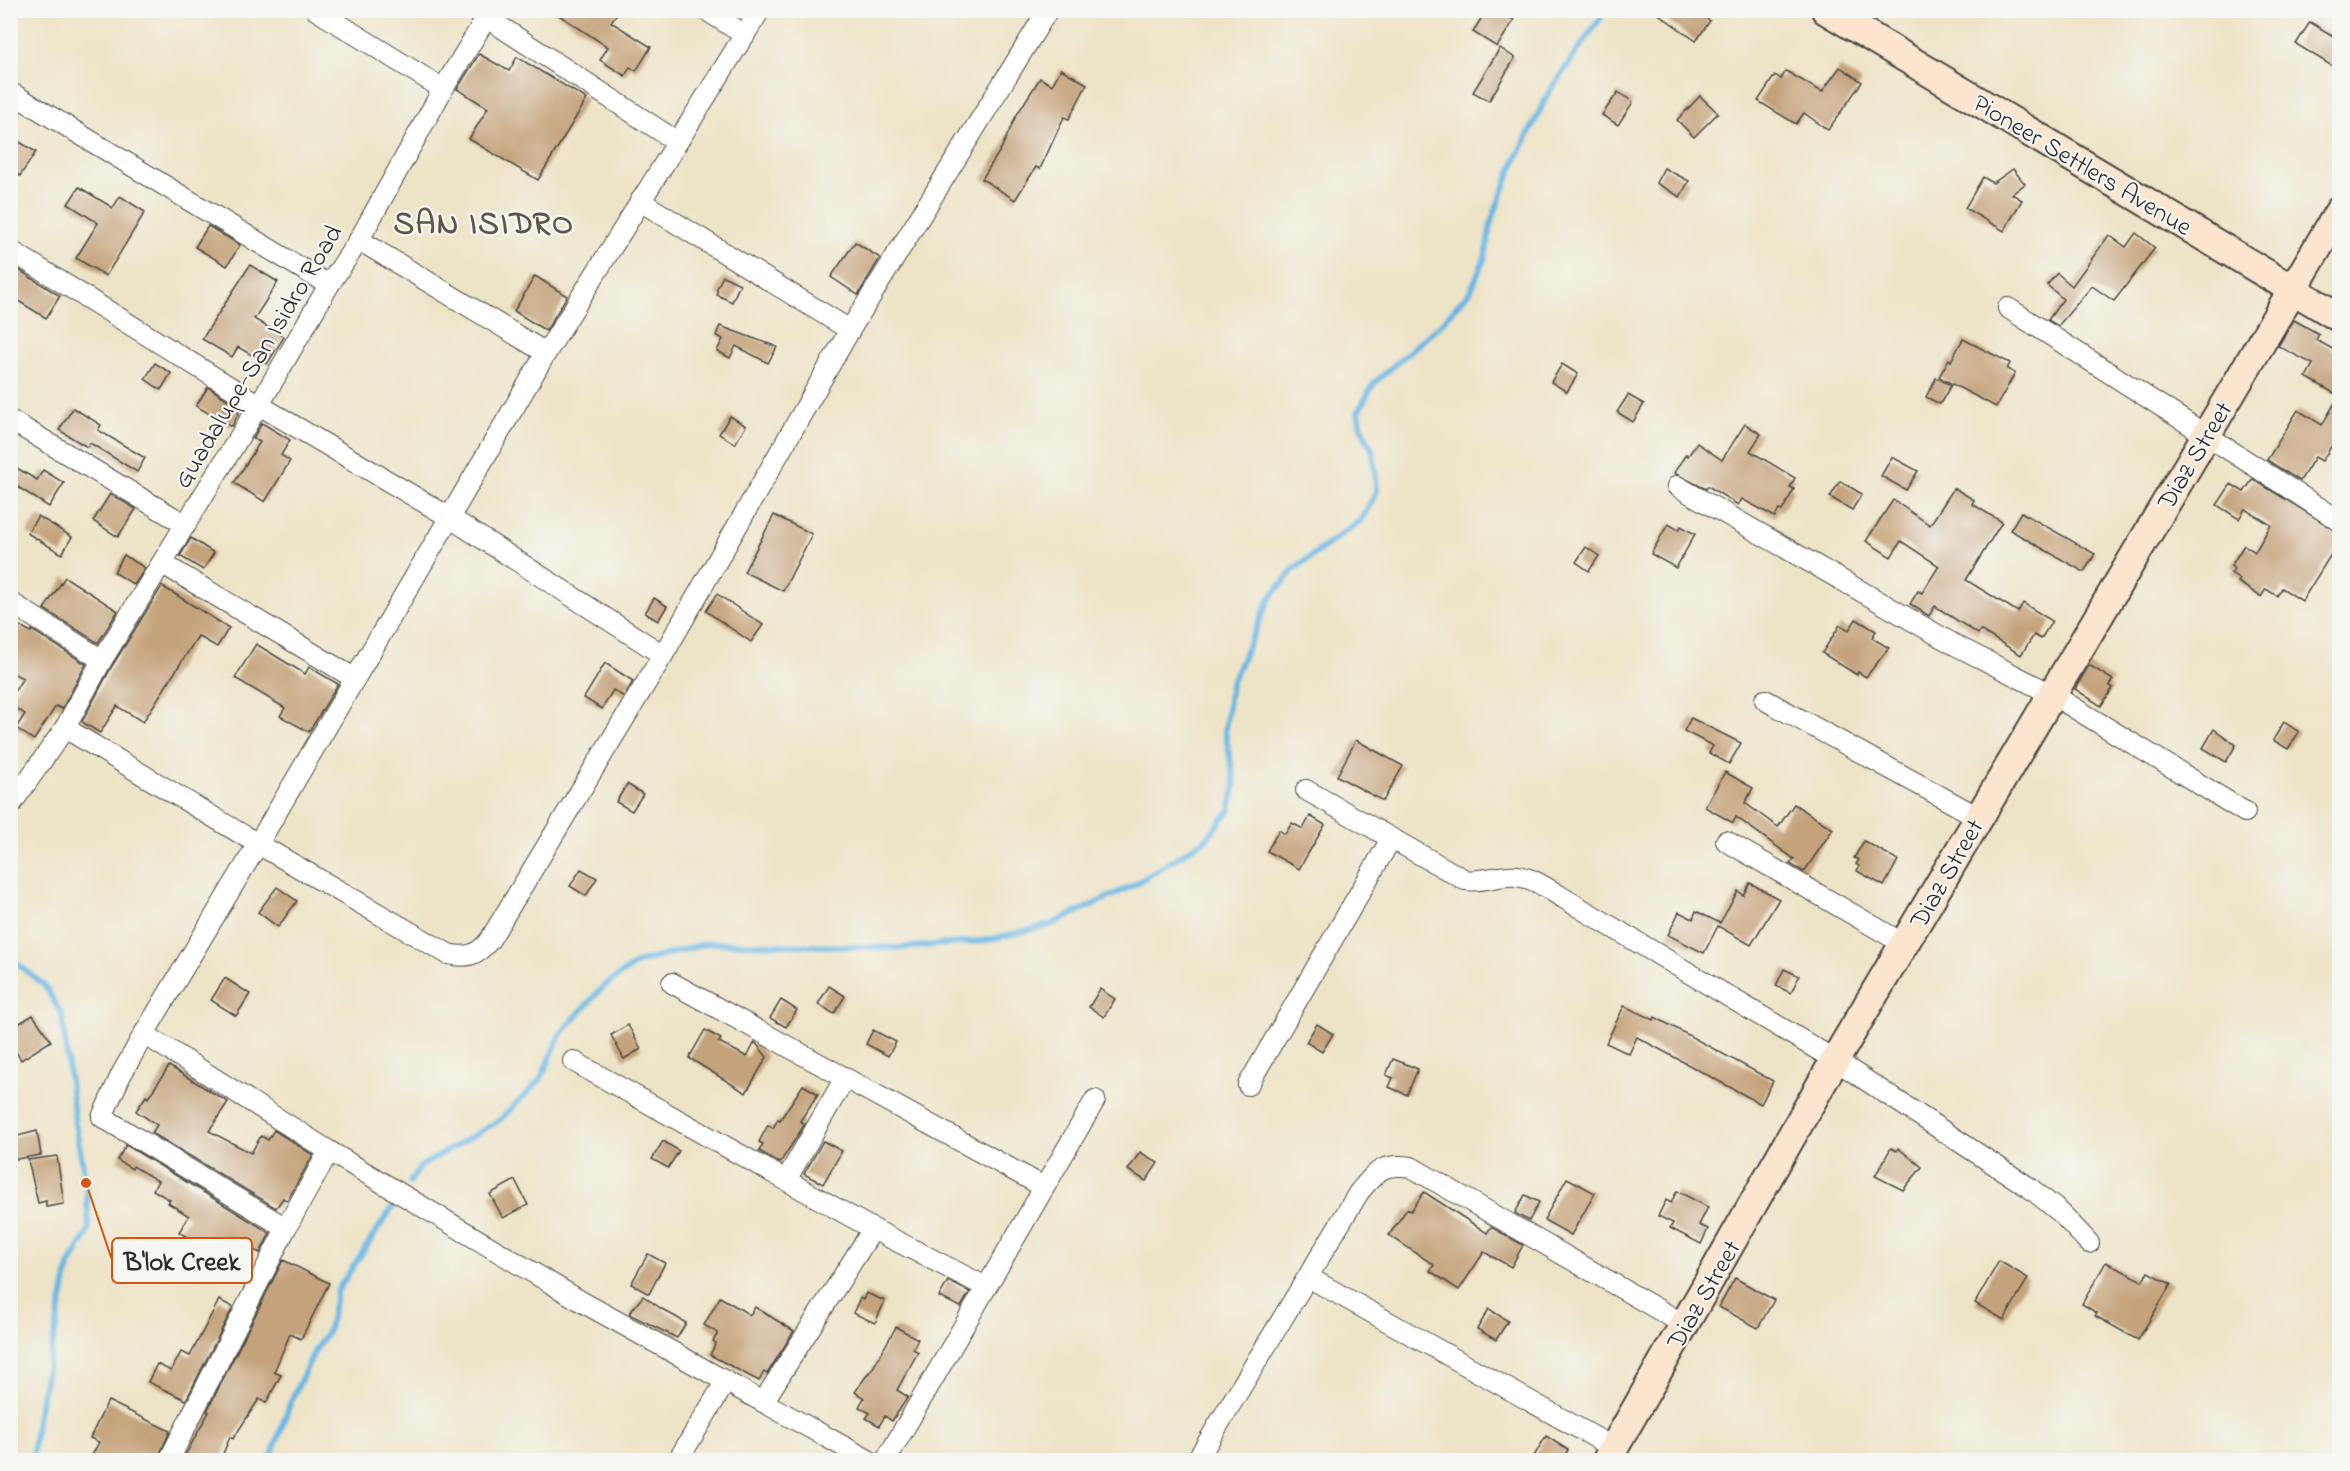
<svg xmlns="http://www.w3.org/2000/svg" width="2350" height="1471" viewBox="0 0 2350 1471" font-family="'Indie Flower',sans-serif">
<style>
.lines{fill:none;stroke-linecap:round;stroke-linejoin:round}
.stream{stroke:#69b6e2;stroke-width:6}
.building{fill:#c4a37b}
.street-casing{stroke:#484742;stroke-width:22}
.secondary-casing{stroke:#484742;stroke-width:32}
.street{stroke:#fff;stroke-width:20}
.secondary{stroke:#fce5cf;stroke-width:28}
.labels{text-anchor:middle;stroke-width:4.5;stroke-linejoin:round;paint-order:stroke}
.street-label{font-size:26px;fill:#2b2b2b;stroke:#f6f6f2}
.district-label{font-size:32px;font-weight:bold;letter-spacing:1.5px;fill:#615547;stroke:#f6f6f2}
.leader{fill:none;stroke:#d5540f;stroke-width:2}
.callout-dot{fill:#d5540f;stroke:#f6f6f2;stroke-width:2}
.callout{fill:#f6f6f2;stroke:#d5540f;stroke-width:2}
.callout-label{font-size:27px;text-anchor:middle;font-weight:bold;fill:#2b2b2b}
</style>
<rect width="100%" height="100%" fill="#f6f6f2"/>
<filter id="ink" filterUnits="userSpaceOnUse"><feTurbulence type="fractalNoise" baseFrequency=".0167" numOctaves="2"/><feDisplacementMap in="SourceGraphic" scale="12" xChannelSelector="R" yChannelSelector="G"/><feConvolveMatrix kernelMatrix="1 2 1 2 8 2 1 2 1" color-interpolation-filters="sRGB"/></filter>
<filter id="wash" filterUnits="userSpaceOnUse"><feTurbulence type="fractalNoise" baseFrequency=".008" numOctaves="4" result="noise"/><feDisplacementMap in="SourceGraphic" scale="24" xChannelSelector="R" yChannelSelector="G"/><feGaussianBlur stdDeviation="1.35" result="paint"/><feColorMatrix in="noise" values="0 0 0 0 0 0 0 0 0 0 0 0 0 0 0 0 0 1.4 0 .05"/><feComposite in="paint" operator="in"/></filter>
<g filter="url(#wash)">
<rect width="100%" height="100%" fill="#ede3c6"/>
<g class="lines">
<g class="stream">
<polyline points="10,958 45,986 62,1015 75,1123 86,1183 89,1230 69,1266 37,1419 32,1460"/>
<polyline points="410,1182 421,1166 500,1120 540,1080 561,1033 604,986 637,963 708,943 900,948 983,941 1050,925 1134,885 1205,840 1230,810 1235,785 1225,731 1231,684 1270,598 1294,569 1361,520 1377,491 1373,452 1361,427 1358,412 1374,383 1441,324 1471,290 1485,257 1492,219 1512,168 1549,92 1606,10"/>
<polyline points="270,1460 291,1401 314,1352 329,1329 337,1291 398,1199"/>
</g>
</g>
<g id="blocks">
<g class="building">
<polygon points="551,10 619,10 611,22 651,47 636,71 630,67 625,76 600,60 608,47"/>
<polygon points="1486,10 1498,10 1514,20 1497,47 1473,32"/>
<polygon points="1653,10 1694,10 1710,21 1696,41"/>
<polygon points="2310,22 2340,40 2340,71 2296,44"/>
<polygon points="1500,48 1515,58 1489,101 1473,92"/>
<polygon points="479,54 509,71 517,57 587,99 538,180 469,139 488,108 457,89"/>
<polygon points="1840,67 1862,82 1828,130 1804,113 1796,124 1758,101 1775,75 1781,79 1786,71 1822,92"/>
<polygon points="1061,69 1087,84 1069,119 1064,117 1040,169 1036,167 1015,200 982,179 1001,149 1016,116 1040,78 1052,85"/>
<polygon points="1618,92 1633,102 1618,125 1602,115"/>
<polygon points="1700,96 1718,113 1694,137 1677,120"/>
<polygon points="10,136 36,152 20,176 10,170"/>
<polygon points="1664,168 1689,181 1680,197 1656,183"/>
<polygon points="2013,169 2025,184 2012,194 2022,200 2004,231 1965,208 1983,177 1993,183"/>
<polygon points="79,187 113,208 120,196 145,212 106,276 76,258 98,223 68,204"/>
<polygon points="208,226 240,245 227,266 195,247"/>
<polygon points="2136,233 2155,248 2114,301 2092,286 2058,326 2048,320 2063,299 2047,285 2057,273 2072,286 2109,235 2126,247"/>
<polygon points="855,242 880,258 858,295 831,277"/>
<polygon points="250,265 278,282 254,319 284,337 267,364 238,347 232,357 202,339"/>
<polygon points="19,270 60,296 46,318 10,296 10,283"/>
<polygon points="535,276 567,296 546,331 514,311"/>
<polygon points="723,276 740,284 732,302 717,295 717,288"/>
<polygon points="2294,320 2319,334 2316,340 2340,353 2340,433 2322,461 2315,457 2300,481 2267,460 2298,410 2322,425 2339,396 2306,377 2313,364 2278,346"/>
<polygon points="720,326 777,347 768,363 736,346 730,358 717,351 723,339 716,335"/>
<polygon points="1963,339 2010,363 2007,369 2015,373 1996,407 1939,377 1949,359 1951,361"/>
<polygon points="155,363 171,373 161,390 145,379"/>
<polygon points="1562,364 1578,374 1567,392 1551,382"/>
<polygon points="1936,378 1951,385 1940,404 1926,397"/>
<polygon points="208,387 241,408 232,426 230,426 196,406"/>
<polygon points="1628,395 1644,404 1633,422 1617,412"/>
<polygon points="73,408 101,425 98,430 145,458 137,472 90,443 87,447 59,430"/>
<polygon points="730,416 746,426 735,444 719,434"/>
<polygon points="262,423 290,440 281,455 290,461 265,502 234,483 260,442 253,438"/>
<polygon points="1745,424 1761,434 1750,451 1795,478 1790,487 1794,489 1782,511 1779,510 1775,517 1742,499 1738,505 1708,486 1706,489 1674,473 1686,454 1688,456 1697,443 1722,460"/>
<polygon points="1892,457 1918,471 1906,490 1881,476"/>
<polygon points="10,464 37,480 43,470 64,483 49,507 10,482"/>
<polygon points="2253,479 2340,533 2340,540 2302,601 2282,588 2277,596 2266,589 2261,597 2238,582 2240,579 2231,573 2234,569 2231,566 2244,545 2255,552 2271,525 2245,509 2239,519 2217,505 2231,484 2244,492"/>
<polygon points="1840,481 1862,494 1852,510 1830,497"/>
<polygon points="1954,488 1974,500 1972,504 2002,522 1966,580 2018,612 2023,603 2052,621 2041,639 2034,635 2021,655 1980,630 1978,634 1935,606 1929,616 1910,604 1918,591 1922,593 1939,566 1901,541 1891,557 1866,541 1893,500 1930,525"/>
<polygon points="110,494 136,509 118,537 93,521"/>
<polygon points="2021,512 2095,554 2084,572 2010,530"/>
<polygon points="774,515 812,534 783,591 744,572"/>
<polygon points="38,516 72,537 62,554 27,533"/>
<polygon points="1668,524 1679,530 1681,526 1695,534 1676,568 1651,554"/>
<polygon points="191,538 214,553 203,570 180,556"/>
<polygon points="1586,547 1599,556 1589,571 1576,562"/>
<polygon points="124,555 145,568 134,585 114,572"/>
<polygon points="65,577 118,611 98,643 44,609"/>
<polygon points="162,586 229,628 217,647 198,636 143,722 117,706 100,733 82,722 112,666"/>
<polygon points="717,594 763,625 751,642 706,611"/>
<polygon points="654,598 667,606 658,621 645,613"/>
<polygon points="1856,619 1876,631 1872,638 1889,648 1866,677 1858,672 1857,675 1822,653 1840,625 1849,630"/>
<polygon points="10,621 31,632 32,630 86,664 62,709 56,706 34,740 16,728 25,714 10,705 10,698 23,678 10,672"/>
<polygon points="256,644 305,674 309,667 338,684 309,732 280,716 285,708 235,678"/>
<polygon points="605,663 633,681 624,697 613,690 602,709 584,698"/>
<polygon points="2089,665 2113,680 2109,685 2113,688 2101,706 2075,689"/>
<polygon points="1691,718 1741,743 1729,764 1709,753 1713,746 1684,731"/>
<polygon points="2284,722 2299,732 2288,749 2273,740"/>
<polygon points="2214,729 2236,745 2226,762 2203,748"/>
<polygon points="1356,740 1403,766 1383,801 1337,776"/>
<polygon points="1725,772 1753,788 1745,803 1778,827 1794,804 1833,829 1804,872 1790,864 1794,859 1736,817 1733,823 1705,807"/>
<polygon points="627,784 643,794 632,811 616,802"/>
<polygon points="1310,816 1325,825 1299,869 1267,851 1279,830 1285,834 1292,823 1303,829"/>
<polygon points="1864,841 1898,860 1884,886 1857,871 1859,866 1856,864 1859,860 1854,858"/>
<polygon points="581,869 597,878 586,896 570,886"/>
<polygon points="1750,883 1779,899 1751,945 1718,926 1704,953 1668,935 1679,912 1693,919 1696,911 1720,923 1738,891 1743,895"/>
<polygon points="277,887 297,901 278,927 258,912"/>
<polygon points="1784,969 1799,976 1791,993 1776,986"/>
<polygon points="225,978 250,994 236,1016 211,1000"/>
<polygon points="829,986 845,996 834,1014 818,1004"/>
<polygon points="1100,989 1115,999 1104,1017 1089,1007"/>
<polygon points="781,1000 797,1010 786,1027 770,1018"/>
<polygon points="1624,1006 1654,1020 1655,1017 1773,1081 1761,1104 1637,1037 1629,1054 1606,1043"/>
<polygon points="33,1015 51,1041 21,1060 15,1050 10,1053 10,1029"/>
<polygon points="1317,1024 1333,1034 1322,1052 1306,1042"/>
<polygon points="628,1025 641,1049 624,1059 611,1035"/>
<polygon points="705,1030 721,1039 719,1042 747,1057 755,1042 767,1057 746,1093 689,1058"/>
<polygon points="873,1030 896,1042 888,1056 866,1044"/>
<polygon points="1393,1059 1418,1069 1407,1095 1389,1087 1393,1078 1386,1075"/>
<polygon points="169,1066 228,1102 209,1131 251,1153 261,1136 268,1140 274,1130 313,1155 287,1201 283,1198 276,1208 152,1133 157,1125 136,1111 146,1096 148,1098"/>
<polygon points="803,1085 818,1094 800,1121 805,1124 780,1163 759,1151 763,1144 759,1142 768,1125 773,1128 778,1119 780,1120"/>
<polygon points="37,1131 41,1155 10,1160 10,1138"/>
<polygon points="663,1141 679,1151 668,1168 652,1159"/>
<polygon points="823,1141 842,1151 823,1184 804,1174"/>
<polygon points="126,1145 270,1233 260,1253 250,1248 236,1267 179,1232 189,1216 168,1203 170,1200 153,1190 158,1181 133,1166 132,1169 117,1160"/>
<polygon points="1891,1148 1897,1151 1898,1148 1922,1167 1903,1190 1875,1176"/>
<polygon points="1140,1152 1158,1163 1146,1181 1128,1170"/>
<polygon points="57,1156 64,1204 46,1207 46,1201 38,1203 28,1160"/>
<polygon points="1567,1178 1595,1193 1571,1235 1544,1220"/>
<polygon points="515,1180 528,1205 503,1218 490,1194"/>
<polygon points="1677,1191 1708,1207 1699,1225 1708,1229 1701,1244 1670,1228 1673,1223 1658,1216 1666,1200 1671,1203"/>
<polygon points="1424,1192 1487,1233 1491,1227 1523,1245 1511,1267 1484,1252 1459,1290 1430,1271 1434,1265 1389,1235 1407,1209 1411,1211"/>
<polygon points="1525,1195 1539,1202 1529,1221 1515,1213"/>
<polygon points="648,1254 665,1263 649,1294 631,1284"/>
<polygon points="283,1260 329,1283 301,1339 290,1334 274,1372 281,1375 266,1403 259,1399 233,1439 230,1437 220,1461 182,1461 209,1412 207,1411"/>
<polygon points="1999,1261 2028,1278 2004,1320 1975,1303"/>
<polygon points="2106,1262 2142,1281 2148,1272 2171,1284 2138,1340 2095,1316 2097,1313 2082,1304"/>
<polygon points="1735,1278 1774,1300 1758,1328 1719,1307"/>
<polygon points="948,1281 970,1292 961,1307 939,1297"/>
<polygon points="866,1293 885,1301 875,1323 853,1313 860,1298 863,1300"/>
<polygon points="643,1296 662,1309 686,1323 677,1338 629,1314"/>
<polygon points="720,1297 750,1315 755,1307 794,1331 767,1374 764,1372 759,1381 710,1355 716,1343 713,1341 718,1333 704,1325"/>
<polygon points="219,1300 233,1307 186,1400 148,1382 157,1364 171,1371 181,1352 190,1356"/>
<polygon points="1489,1309 1508,1321 1496,1340 1477,1329"/>
<polygon points="896,1327 918,1339 913,1349 918,1352 897,1390 908,1397 892,1421 885,1416 879,1426 866,1418 870,1413 859,1407 864,1398 855,1392 869,1372 870,1373"/>
<polygon points="108,1401 170,1431 157,1461 89,1461 99,1442 90,1438"/>
<polygon points="1546,1436 1568,1450 1561,1461 1531,1461"/>
</g>
</g>
</g>
<g filter="url(#ink)">
<use href="#blocks" fill-opacity="0" stroke="#484742" stroke-width="1.5"/>
<g class="lines">
<g class="street-casing">
<g id="street">
<polyline points="316,10 443,89"/>
<polyline points="706,10 745,35"/>
<polyline points="487,18 676,141"/>
<polyline points="10,92 329,285"/>
<polyline points="640,201 850,330"/>
<polyline points="359,240 546,353"/>
<polyline points="10,250 259,405 449,517 663,655"/>
<polyline points="2008,308 2340,521"/>
<polyline points="10,420 186,525"/>
<polyline points="1677,486 1955,645 2053,695 2245,812"/>
<polyline points="163,564 354,678"/>
<polyline points="10,602 102,660"/>
<polyline points="1765,700 1978,817"/>
<path d="M65 728 258 844 448 954C467 958 476 956 489 941L663 655 850 330 1048 10"/>
<path d="M1306 790 1465 880C1483 883 1499 874 1517 876 1534 878 1551 891 1565 899L1835 1060 2030 1188 2061 1213 2089 1243"/>
<polyline points="10,806 65,728 102,660 259,405 329,285 359,240 443,89 491,10"/>
<polyline points="1726,841 1904,944"/>
<polyline points="672,983 1044,1187"/>
<polyline points="144,1034 329,1151 584,1303 868,1460"/>
<polyline points="573,1061 873,1229 986,1287"/>
<polyline points="1248,1085 1391,839"/>
<polyline points="786,1180 845,1078"/>
<polyline points="286,1228 102,1117 121,1075 144,1034 258,844 546,353 760,10"/>
<polyline points="1308,1277 1614,1448"/>
<polyline points="763,1402 873,1229"/>
<polyline points="169,1460 286,1228 329,1151"/>
<polyline points="678,1460 726,1381"/>
<polyline points="886,1460 1095,1100"/>
<path d="M1197 1460 1359 1192C1377 1171 1382 1163 1411 1167L1685 1325"/>
</g>
</g>
<g class="secondary-casing">
<g id="secondary">
<polyline points="1826,10 2340,318"/>
<polyline points="1607,1460 1835,1060 2340,210"/>
</g>
</g>
<use href="#street" class="street"/>
<use href="#secondary" class="secondary"/>
</g>
</g>
<g class="labels">
<g class="street-label">
<text transform="translate(2083 164) rotate(31)" y="9">Pioneer Settlers Avenue</text>
<text transform="translate(257 356) rotate(-59)" y="9">Guadalupe-San Isidro Road</text>
<text transform="translate(2194 455) rotate(-59)" y="9">Diaz Street</text>
<text transform="translate(1946 873) rotate(-60)" y="9">Diaz Street</text>
<text transform="translate(1703 1294) rotate(-60)" y="9">Diaz Street</text>
</g>
<g class="district-label">
<text x="484" y="233">SAN ISIDRO</text>
</g>
</g>
<path class="leader" d="M86 1183L112 1260"/>
<circle class="callout-dot" cx="86" cy="1183" r="6"/>
<rect class="callout" x="112" y="1238" width="140" height="45" rx="6"/>
<g class="callout-label">
<text x="182" y="1270">B'lok Creek</text>
</g>
<rect width="2350" height="1471" fill="none" stroke="#f6f6f2" stroke-width="36"/>
</svg>
